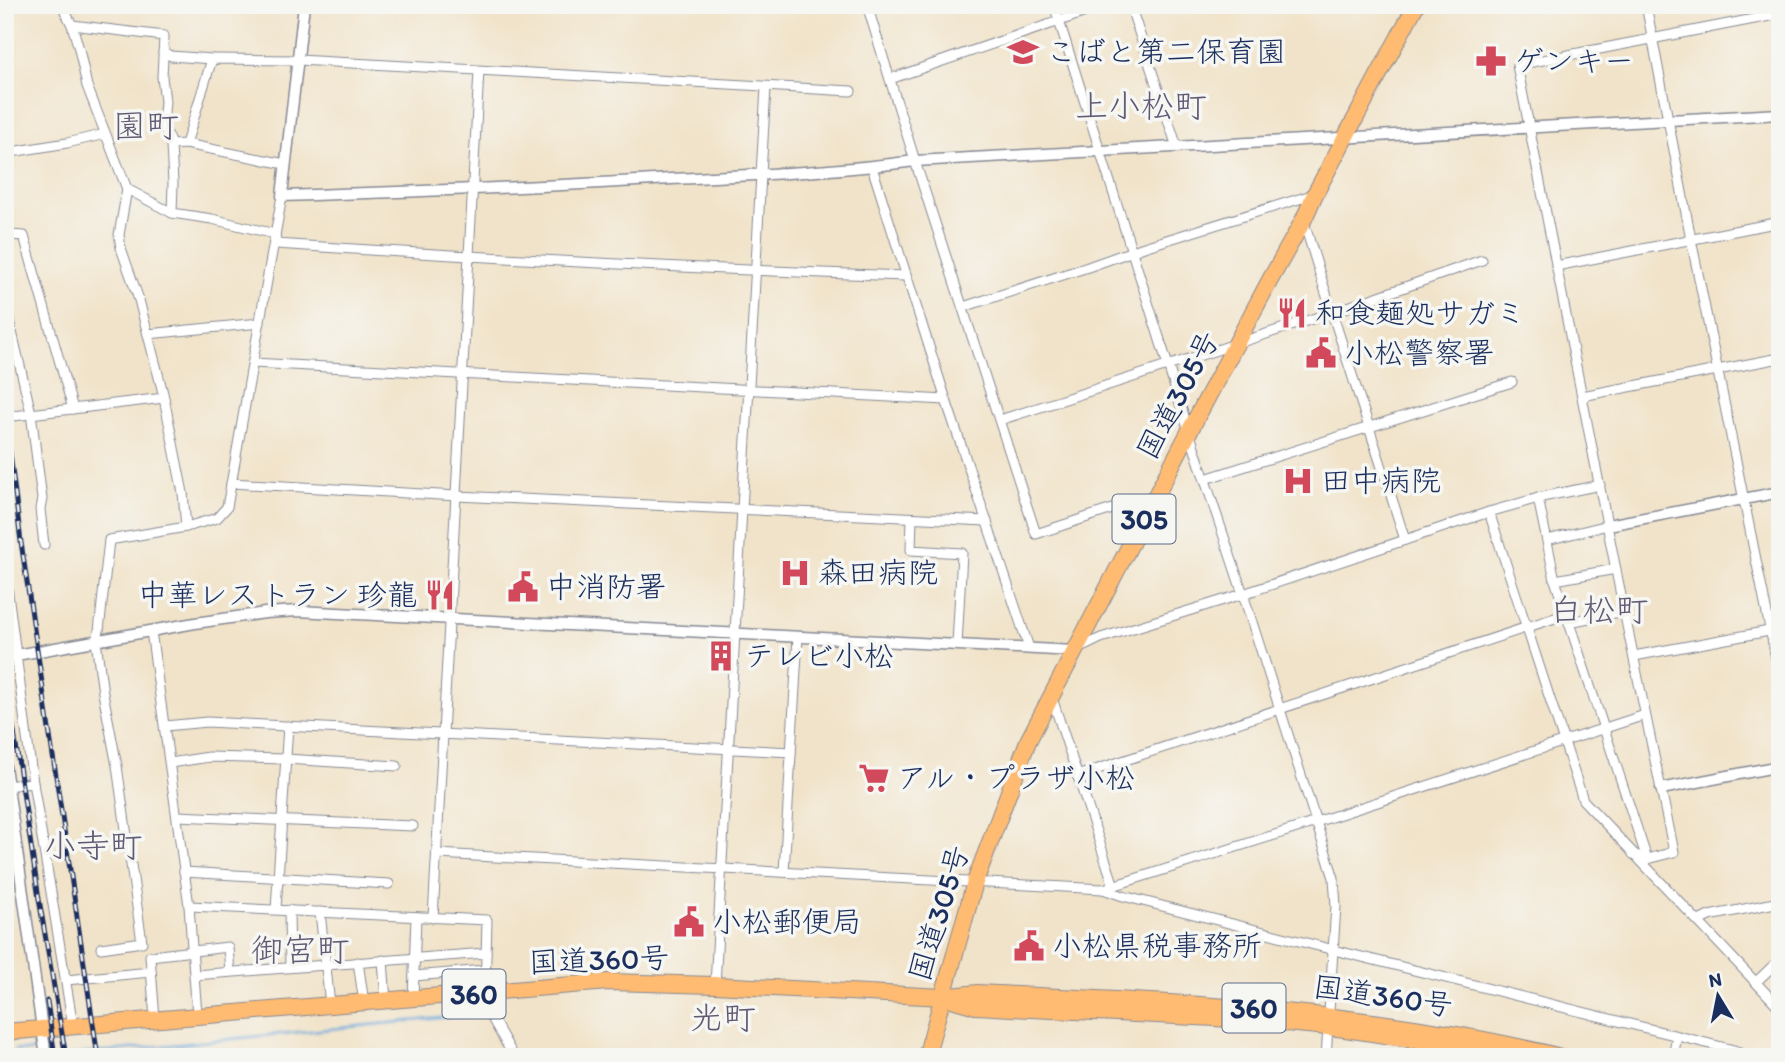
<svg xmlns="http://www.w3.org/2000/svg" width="1785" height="1062" viewBox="0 0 1785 1062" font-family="Itim,'Klee One',sans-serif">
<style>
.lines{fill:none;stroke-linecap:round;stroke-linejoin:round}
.stream{stroke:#66a5d8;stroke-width:2.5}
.minor-casing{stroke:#868994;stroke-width:11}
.tertiary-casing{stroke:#868994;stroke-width:13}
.trunk-casing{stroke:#868994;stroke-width:18}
.minor{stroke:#fff;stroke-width:9}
.tertiary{stroke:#fff;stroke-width:10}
.trunk{stroke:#ffbb71;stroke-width:16}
.rail-casing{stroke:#1b2f5e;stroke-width:5}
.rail{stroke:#f6f6f2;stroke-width:2.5;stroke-dasharray:8;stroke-linecap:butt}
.labels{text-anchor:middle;stroke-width:7;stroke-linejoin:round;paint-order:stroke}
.shield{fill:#f6f6f2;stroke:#5d6b8a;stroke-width:2}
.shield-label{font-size:28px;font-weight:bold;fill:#1b2f5e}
.poi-label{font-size:30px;fill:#1b2f5e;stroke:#f6f6f2;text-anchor:start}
.street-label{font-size:30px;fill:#1b2f5e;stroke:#f6f6f2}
.quarter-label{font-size:33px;fill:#615a75;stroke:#f6f6f2}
</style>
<rect width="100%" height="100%" fill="#f6f6f2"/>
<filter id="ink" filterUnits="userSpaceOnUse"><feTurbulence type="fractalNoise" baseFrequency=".0143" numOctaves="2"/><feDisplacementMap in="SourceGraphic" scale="14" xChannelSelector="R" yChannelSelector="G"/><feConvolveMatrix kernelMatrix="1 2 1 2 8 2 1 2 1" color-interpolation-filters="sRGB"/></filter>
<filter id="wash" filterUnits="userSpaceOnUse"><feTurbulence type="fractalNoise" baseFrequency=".00686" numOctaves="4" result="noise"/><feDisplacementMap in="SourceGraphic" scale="28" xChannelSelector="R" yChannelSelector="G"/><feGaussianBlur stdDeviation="1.57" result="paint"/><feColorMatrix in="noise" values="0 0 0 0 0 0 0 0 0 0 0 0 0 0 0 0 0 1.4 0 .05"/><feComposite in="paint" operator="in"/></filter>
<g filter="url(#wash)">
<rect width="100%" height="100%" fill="#f1e3c9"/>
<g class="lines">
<g class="stream">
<polyline points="15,1050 35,1051"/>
<polyline points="71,1055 480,1014"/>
</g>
</g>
</g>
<g filter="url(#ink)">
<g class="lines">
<g class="minor-casing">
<g id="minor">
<polyline points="62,5 72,25 79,49 87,86 127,189 119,235 121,248 139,300 163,393 183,493 186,527"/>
<polyline points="867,5 915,161 1036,534 1155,495"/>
<polyline points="1054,5 1189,432 1243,594 1334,878 1336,906 1326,1057"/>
<polyline points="1130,5 1177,147"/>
<polyline points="1646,5 1691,239 1780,678"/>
<polyline points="72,25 164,36 162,77 165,101 163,125 171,145 173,183 172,213"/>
<polyline points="163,52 171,56 212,59"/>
<polyline points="890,79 1106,5"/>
<polyline points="186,144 212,59 298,60 851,91"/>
<polyline points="171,145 186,144 285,164"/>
<polyline points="5,153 67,143 105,134"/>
<polyline points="872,167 946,400 1029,648"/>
<path d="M127 189 172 213 212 219 275 234 276 244C486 258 696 269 906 276"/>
<path d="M1304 222C1336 329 1372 434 1405 540"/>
<polyline points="5,228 10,235 24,236 73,409"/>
<polyline points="1556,266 1780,222"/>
<polyline points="5,302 31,413 42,499 40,509 44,545"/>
<polyline points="963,307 1088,267 1144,247 1315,194"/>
<polyline points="148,334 260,323"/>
<polyline points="253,363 946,400"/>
<polyline points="1582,396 1780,358"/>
<polyline points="5,417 164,398"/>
<polyline points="1000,420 1331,313 1482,260"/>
<polyline points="1205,479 1512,382"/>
<polyline points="231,483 457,496 987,521"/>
<polyline points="1538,498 1555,580 1647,859"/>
<polyline points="1489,512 1583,800 1780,1008"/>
<polyline points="912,518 911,550 962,553 957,645"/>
<polyline points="1547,540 1608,525"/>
<polyline points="5,571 33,783 73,1026"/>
<polyline points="1555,580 1616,569"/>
<polyline points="1569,622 1624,611"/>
<polyline points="151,631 189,906 197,1015"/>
<polyline points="1078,649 1101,638 1243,594 1489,512 1542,497 1600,485"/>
<polyline points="1634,656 1780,629"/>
<polyline points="1052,698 1114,886"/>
<polyline points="165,726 207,722 791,752"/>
<polyline points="170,763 209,757 286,759 397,766"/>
<polyline points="1077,776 1567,614"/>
<polyline points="5,786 33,783"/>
<polyline points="177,816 413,826"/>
<polyline points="5,852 17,850"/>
<polyline points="437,854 1103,889 1123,896 1334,950 1734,1050 1746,1057"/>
<polyline points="1633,854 1647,859 1674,852 1624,611 1517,65 1780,14"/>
<polyline points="184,872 389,884"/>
<polyline points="784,872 798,637"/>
<polyline points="1103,889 1316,822 1645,715"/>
<polyline points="189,906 487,920 485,994 488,1011 514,1057"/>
<polyline points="276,909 288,726"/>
<polyline points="289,910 290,967"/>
<polyline points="320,912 330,1005"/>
<polyline points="433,918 479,71"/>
<polyline points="1699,921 1709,916 1780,902"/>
<polyline points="101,948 142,942 117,766 103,693 96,641 99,631 109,540 186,527 217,518 227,507 282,196"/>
<polyline points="383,960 386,1001"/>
<polyline points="358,962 364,1003"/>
<polyline points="194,975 486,953"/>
<polyline points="414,976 485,970"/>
<polyline points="66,980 151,972"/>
<polyline points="1756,982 1774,965 1780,964"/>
<polyline points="715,985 766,87"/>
<polyline points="413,999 416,917"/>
<polyline points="155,1019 150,956 228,947 230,972"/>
<polyline points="1673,1057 1677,1036"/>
</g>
</g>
<g class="tertiary-casing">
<g id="tertiary">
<path d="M304 5 282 196C412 192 541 187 671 179 752 175 834 172 915 161L1780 114"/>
<polyline points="1608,525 1780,492"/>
<polyline points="5,657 195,623 265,613 298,611 1074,651"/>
<polyline points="5,766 46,1057"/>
<polyline points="1661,789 1780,766"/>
</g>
</g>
<g class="trunk-casing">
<g id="trunk">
<path d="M952 999 976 1006C1093 1013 1211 1015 1328 1027 1389 1034 1448 1046 1508 1057"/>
<path d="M5 1032 608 982 715 985 943 997 978 993C1175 1003 1368 1009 1561 1057"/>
<polyline points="926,1057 975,882 1028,741 1189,432 1270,280 1303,221 1315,194 1416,5"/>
</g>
</g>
<use href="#minor" class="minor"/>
<use href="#tertiary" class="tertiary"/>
<use href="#trunk" class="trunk"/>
<g class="rail-casing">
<g id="rail">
<polyline points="5,412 21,542 98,1057"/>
<polyline points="5,672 39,899 66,1057"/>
<polyline points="47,1001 55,1057"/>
</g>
</g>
<use href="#rail" class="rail"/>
</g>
</g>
<defs>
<g id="school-bare" transform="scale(2.415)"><path d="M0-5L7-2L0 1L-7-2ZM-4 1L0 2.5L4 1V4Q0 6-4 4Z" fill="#d1495b" stroke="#f6f6f2" stroke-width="2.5" paint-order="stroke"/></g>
<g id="pharmacy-bare" transform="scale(2.415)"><path d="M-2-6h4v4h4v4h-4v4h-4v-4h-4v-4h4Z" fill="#d1495b" stroke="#f6f6f2" stroke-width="2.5" paint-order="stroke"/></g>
<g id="restaurant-bare" transform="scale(2.415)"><path d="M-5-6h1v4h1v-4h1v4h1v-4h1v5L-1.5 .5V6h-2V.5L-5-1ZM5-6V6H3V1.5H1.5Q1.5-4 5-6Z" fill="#d1495b" stroke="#f6f6f2" stroke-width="2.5" paint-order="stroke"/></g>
<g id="civic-bare" transform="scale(2.415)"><path d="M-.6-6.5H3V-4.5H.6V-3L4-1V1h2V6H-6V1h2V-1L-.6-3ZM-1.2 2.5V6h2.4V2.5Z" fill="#d1495b" stroke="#f6f6f2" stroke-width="2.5" paint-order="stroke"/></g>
<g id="hospital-bare" transform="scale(2.415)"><path d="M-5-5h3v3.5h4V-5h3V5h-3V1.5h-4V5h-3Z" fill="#d1495b" stroke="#f6f6f2" stroke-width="2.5" paint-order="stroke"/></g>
<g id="building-bare" transform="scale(2.415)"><path d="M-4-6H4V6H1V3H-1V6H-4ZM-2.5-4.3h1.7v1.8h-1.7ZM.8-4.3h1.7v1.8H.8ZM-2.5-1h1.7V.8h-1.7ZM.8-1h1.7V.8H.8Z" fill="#d1495b" stroke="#f6f6f2" stroke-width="2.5" paint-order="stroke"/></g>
<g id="supermarket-bare" transform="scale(2.415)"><path d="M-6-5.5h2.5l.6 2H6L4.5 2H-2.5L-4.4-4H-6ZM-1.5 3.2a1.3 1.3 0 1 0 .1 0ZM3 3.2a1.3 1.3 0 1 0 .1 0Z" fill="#d1495b" stroke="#f6f6f2" stroke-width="2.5" paint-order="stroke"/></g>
</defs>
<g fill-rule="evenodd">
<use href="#school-bare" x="1023" y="52"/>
<use href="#pharmacy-bare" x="1491" y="61"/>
<use href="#restaurant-bare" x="1292" y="313"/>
<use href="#civic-bare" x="1321" y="353"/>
<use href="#hospital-bare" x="1298" y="481"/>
<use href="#hospital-bare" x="795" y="573"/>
<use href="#civic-bare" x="523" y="587"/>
<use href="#restaurant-bare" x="440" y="595"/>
<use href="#building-bare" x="721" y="656"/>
<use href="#supermarket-bare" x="874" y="778"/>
<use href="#civic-bare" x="689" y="922"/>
<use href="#civic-bare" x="1029" y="946"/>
</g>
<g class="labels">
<g class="shield">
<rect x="1112.5" y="494.5" width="63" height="49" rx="5"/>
<rect x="442.5" y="969.5" width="63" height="49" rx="5"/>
<rect x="1222.5" y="983.5" width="63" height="49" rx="5"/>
</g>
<g class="shield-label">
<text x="1144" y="529">305</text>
<text x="474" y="1004">360</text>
<text x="1254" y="1018">360</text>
</g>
<g class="poi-label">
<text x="1046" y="62">こばと第二保育園</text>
<text x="1514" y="71">ゲンキー</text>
<text x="1315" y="323">和食麺処サガミ</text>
<text x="1344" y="363">小松警察署</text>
<text x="1321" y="491">田中病院</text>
<text x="818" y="583">森田病院</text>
<text x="546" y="597">中消防署</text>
<text x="417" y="605" text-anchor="end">中華レストラン 珍龍</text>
<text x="744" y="666">テレビ小松</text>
<text x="897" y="788">アル・プラザ小松</text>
<text x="712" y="932">小松郵便局</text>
<text x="1052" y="956">小松県税事務所</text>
</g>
<g class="street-label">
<text transform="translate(1178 395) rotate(-62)" y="10">国道305号</text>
<text transform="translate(939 913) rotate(-73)" y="10">国道305号</text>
<text transform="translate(599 960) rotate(-2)" y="10">国道360号</text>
<text transform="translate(1383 996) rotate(8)" y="10">国道360号</text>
</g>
<g class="quarter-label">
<text x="1141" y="117">上小松町</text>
<text x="146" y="137">園町</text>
<text x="1599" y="621">白松町</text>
<text x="93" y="857">小寺町</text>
<text x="300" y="961">御宮町</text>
<text x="723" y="1029">光町</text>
</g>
</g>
<rect width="1785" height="1062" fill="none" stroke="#f6f6f2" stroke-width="28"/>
<g transform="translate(1718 996) rotate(350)" stroke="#f6f6f2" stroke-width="5" paint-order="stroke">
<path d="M0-5L12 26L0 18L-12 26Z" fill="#1b2f5e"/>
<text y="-10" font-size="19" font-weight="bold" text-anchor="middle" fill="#1b2f5e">N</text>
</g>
</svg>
